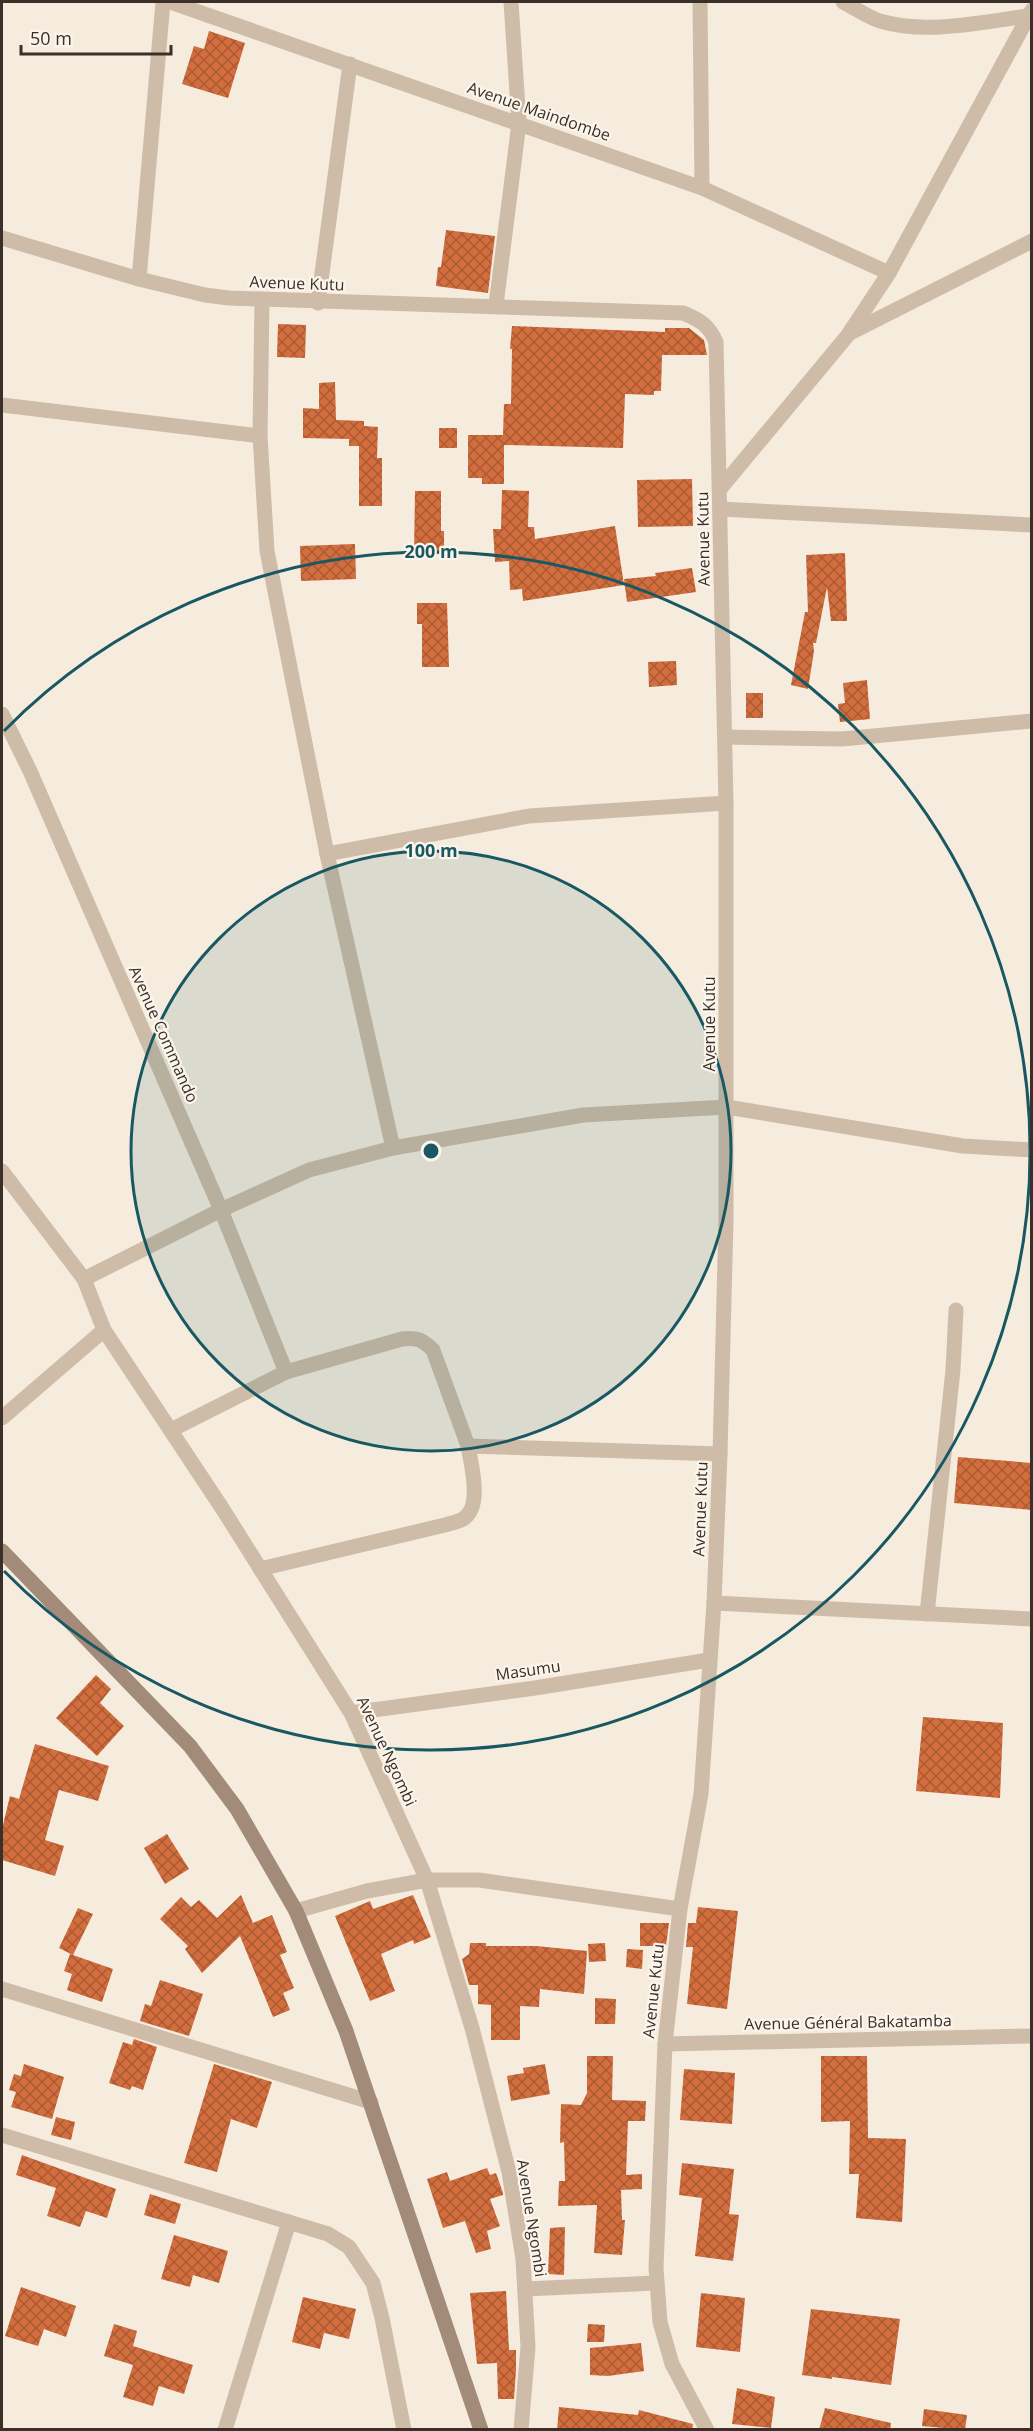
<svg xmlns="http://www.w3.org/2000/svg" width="1033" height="2431" viewBox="0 0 1033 2431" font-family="'Open Sans',sans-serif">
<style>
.building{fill:url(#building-cross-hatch)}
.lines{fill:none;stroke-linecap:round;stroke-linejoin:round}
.minor{stroke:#cfbca8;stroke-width:15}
.secondary{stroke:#a38b79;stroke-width:15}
.ring{fill:none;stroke:#195862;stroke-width:3}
.labels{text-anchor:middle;stroke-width:4.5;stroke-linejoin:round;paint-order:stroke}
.street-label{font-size:16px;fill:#3b3029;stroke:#fcf5eb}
.centre{fill:#195862;stroke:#fcf5eb;stroke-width:3}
.ring-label{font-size:18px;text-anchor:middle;font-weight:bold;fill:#195862;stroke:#fcf5eb;stroke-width:4.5;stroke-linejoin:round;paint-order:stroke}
</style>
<defs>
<pattern id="building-cross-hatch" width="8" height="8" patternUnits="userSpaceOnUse" patternTransform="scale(1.5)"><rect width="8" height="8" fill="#d26d3e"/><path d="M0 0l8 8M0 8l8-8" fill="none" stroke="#ac5a34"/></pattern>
</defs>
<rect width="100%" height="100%" fill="#f5ecde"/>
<g class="building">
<polygon points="209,31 245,43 228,98 182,84 194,46 204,49"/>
<polygon points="446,230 495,236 488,293 436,286 438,267 441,267"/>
<polygon points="278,324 306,325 305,358 277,357"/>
<polygon points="512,326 665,332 665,328 689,328 704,340 707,355 662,355 661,391 654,391 654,395 625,394 623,448 504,445 504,484 482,484 482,478 468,478 468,435 503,435 504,404 511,404 512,349 510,349"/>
<polygon points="335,382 336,420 364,421 364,426 378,427 377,458 382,458 382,506 359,506 359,446 349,446 349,439 303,438 303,408 319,409 319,383"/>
<rect x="439" y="428" width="18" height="20"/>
<polygon points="692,479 693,526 638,527 637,480"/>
<polygon points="502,490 529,491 528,527 534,527 535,539 615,526 624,585 523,601 522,589 510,590 509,561 495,562 493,529 501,529"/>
<polygon points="415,491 441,491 441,531 444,531 444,554 414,554"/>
<polygon points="355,544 356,579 301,581 300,546"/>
<polygon points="845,553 847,621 831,621 827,587 816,643 813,643 814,651 808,689 791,685 805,612 808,612 806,555"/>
<polygon points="692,568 696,592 627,602 624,579 656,576 655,573"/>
<polygon points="417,603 447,603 449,667 422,667 422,624 417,624"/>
<polygon points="676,661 677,685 649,687 648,662"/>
<polygon points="867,680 870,719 840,722 838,704 845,703 843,683"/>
<rect x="746" y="693" width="17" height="25"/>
<polygon points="958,1457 1032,1463 1032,1510 954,1503"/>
<polygon points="96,1675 111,1689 100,1703 124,1726 97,1756 56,1718"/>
<polygon points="923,1717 1003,1723 1000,1798 916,1791"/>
<polygon points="35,1744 109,1766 98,1801 59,1790 45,1840 64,1846 55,1876 2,1860 2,1829 10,1796 19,1799"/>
<polygon points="167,1834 189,1869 165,1884 144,1848"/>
<polygon points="241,1895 253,1923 272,1915 287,1952 280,1955 294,1988 283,1993 290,2010 273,2017 240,1936 202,1973 185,1949 188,1946 160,1919 181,1897 191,1907 199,1900 217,1918"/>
<polygon points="413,1895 431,1937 414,1944 413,1940 381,1954 395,1991 370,2001 335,1916 370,1901 373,1909"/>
<polygon points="698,1907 738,1911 727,2009 687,2004 693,1947 686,1947 688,1923 696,1923"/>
<polygon points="78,1908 93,1914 73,1955 59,1948"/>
<polygon points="640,1923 669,1923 666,1946 640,1946"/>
<polygon points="470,1943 486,1943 486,1946 536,1946 587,1951 584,1994 540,1989 539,2007 520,2006 520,2040 491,2040 491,2005 478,2004 478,1985 469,1985 462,1959 469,1954"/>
<polygon points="605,1943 606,1961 589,1962 588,1944"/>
<polygon points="627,1949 643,1950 642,1969 626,1967"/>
<polygon points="70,1954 113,1969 102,2002 67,1990 72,1974 64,1971"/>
<polygon points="160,1980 203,1994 189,2036 140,2021 145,2004 151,2006"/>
<polygon points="595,1998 616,1999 615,2024 595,2024"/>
<polygon points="134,2039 157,2047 143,2090 132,2086 130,2090 109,2083 123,2042 132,2045"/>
<polygon points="587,2056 613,2056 612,2100 646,2101 645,2121 628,2121 626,2175 642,2174 642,2189 621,2190 622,2220 625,2220 622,2255 594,2253 597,2205 558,2206 559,2181 565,2181 564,2142 560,2143 561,2104 581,2105 587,2093"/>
<polygon points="821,2056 867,2056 868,2138 906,2139 902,2222 856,2218 859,2174 849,2174 850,2121 821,2122"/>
<polygon points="24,2064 64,2077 52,2119 11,2107 16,2092 9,2090 14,2074 21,2076"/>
<polygon points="214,2064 272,2082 257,2128 231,2119 217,2172 184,2163"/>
<polygon points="545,2064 550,2094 511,2101 507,2076 524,2073 523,2068"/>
<polygon points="684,2069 735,2073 732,2124 680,2120"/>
<polygon points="56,2117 75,2122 71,2140 51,2135"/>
<polygon points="22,2155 116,2189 107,2218 86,2211 80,2227 47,2216 56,2188 16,2175"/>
<polygon points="682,2163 734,2169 729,2214 739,2215 733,2261 695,2256 702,2198 679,2195"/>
<polygon points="487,2168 490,2175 496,2173 503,2193 503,2195 490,2199 500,2226 487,2231 491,2249 476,2253 465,2221 443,2228 427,2179 447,2172 450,2181"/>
<polygon points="150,2194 181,2204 175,2224 144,2215"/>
<polygon points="565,2227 564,2275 548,2274 550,2228"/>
<polygon points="174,2235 228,2251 219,2283 193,2275 190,2287 161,2279"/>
<polygon points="21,2287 76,2306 66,2337 44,2329 38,2346 5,2336"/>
<polygon points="506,2291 509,2350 516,2350 516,2370 514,2399 498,2399 497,2363 477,2364 470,2293"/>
<polygon points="701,2293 745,2298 740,2352 696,2347"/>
<polygon points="303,2297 356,2309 349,2339 324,2333 320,2349 292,2342"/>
<polygon points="811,2309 900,2319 891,2385 832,2377 832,2379 802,2375"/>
<polygon points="114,2324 137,2331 133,2346 193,2365 184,2394 159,2386 153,2406 123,2397 133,2365 104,2356"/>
<polygon points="588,2324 605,2325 604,2342 587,2342"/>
<polygon points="641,2343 644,2371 608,2376 590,2375 590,2348"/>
<polygon points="737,2388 775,2397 771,2428 732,2424"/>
<polygon points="559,2407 638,2415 639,2410 693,2424 692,2430 557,2430"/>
<polygon points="825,2408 891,2423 890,2430 819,2430"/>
<polygon points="924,2409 967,2415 965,2430 922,2426"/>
</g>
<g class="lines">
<g class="minor">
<polyline points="170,2 702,188 889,273"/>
<polyline points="700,2 702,188"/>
<path d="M843 2C855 8 868 17 880 21 927 35 981 22 1028 16"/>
<path d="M2 238 139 279 205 295 229 298 683 313C700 320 709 325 716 342L726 803V1220L720 1454 714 1603 701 1794 680 1909 665 2044 656 2268 660 2322 672 2364 707 2430"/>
<polyline points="139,279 163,2"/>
<polyline points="262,300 260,436 267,551 327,854 393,1148"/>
<polyline points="318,303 350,64"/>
<polyline points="496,305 519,123 511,2"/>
<polyline points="850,333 1032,241"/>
<polyline points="2,405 260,436"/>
<polyline points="720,489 848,335 889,273 1032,10"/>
<polyline points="720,509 1032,525"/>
<polyline points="2,714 30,771 221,1210 286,1372"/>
<polyline points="725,737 842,739 1032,721"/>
<polyline points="327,854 529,816 726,803"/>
<polyline points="2,1171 84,1279 104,1330 222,1508 351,1713 427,1880 472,2028 509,2172 523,2259 528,2347 521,2430"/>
<polyline points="84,1279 221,1210 309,1170 393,1148 583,1115 727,1107 963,1146 1032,1150"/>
<polyline points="2,1418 104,1330"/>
<path d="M171 1430 286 1372 402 1339C417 1337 423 1340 433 1350L468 1446 720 1454"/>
<path d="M260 1569 445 1525C451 1523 458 1522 463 1519 483 1507 471 1464 468 1446"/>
<polyline points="714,1603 1032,1619"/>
<polyline points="927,1614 953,1370 956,1310"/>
<polyline points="351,1713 535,1688 709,1660"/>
<polyline points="296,1911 367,1891 427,1880 479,1880 680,1909"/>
<polyline points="2,1989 371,2102"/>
<polyline points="665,2044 1032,2036"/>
<polyline points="2,2135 328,2234 349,2247 373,2283 382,2318 404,2430"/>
<polyline points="525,2289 656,2283"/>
<polyline points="225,2430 289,2222"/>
</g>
<polyline class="secondary" points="2,1551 190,1746 237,1809 296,1911 346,2031 481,2430"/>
</g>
<circle cx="431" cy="1151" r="300" fill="#195862" fill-opacity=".12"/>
<g class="ring">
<circle cx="431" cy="1151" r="300"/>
<path d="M4 731A599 599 0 1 1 4 1571"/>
</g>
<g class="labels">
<g class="street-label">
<text transform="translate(539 111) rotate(19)" y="6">Avenue Maindombe</text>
<text transform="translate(297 283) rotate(2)" y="6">Avenue Kutu</text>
<text transform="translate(703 539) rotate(-91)" y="6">Avenue Kutu</text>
<text transform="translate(709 1024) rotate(-90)" y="6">Avenue Kutu</text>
<text transform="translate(164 1034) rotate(66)" y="6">Avenue Commando</text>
<text transform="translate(700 1509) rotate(-88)" y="6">Avenue Kutu</text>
<text transform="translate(528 1670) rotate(-8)" y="6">Masumu</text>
<text transform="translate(387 1751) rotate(65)" y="6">Avenue Ngombi</text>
<text transform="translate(653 1991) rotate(-84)" y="6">Avenue Kutu</text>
<text transform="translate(848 2022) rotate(-1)" y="6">Avenue Général Bakatamba</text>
<text transform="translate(532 2218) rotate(81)" y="6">Avenue Ngombi</text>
</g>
</g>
<circle cx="431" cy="1151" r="9" class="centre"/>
<g class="ring-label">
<text x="431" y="558">200 m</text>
<text x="431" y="857">100 m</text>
</g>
<rect width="1033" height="2431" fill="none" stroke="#3b3029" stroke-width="6"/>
<path d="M21 45v9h150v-9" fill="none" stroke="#3b3029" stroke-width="3"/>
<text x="30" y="45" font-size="18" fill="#3b3029" stroke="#fcf5eb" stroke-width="4.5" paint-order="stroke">50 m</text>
</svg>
